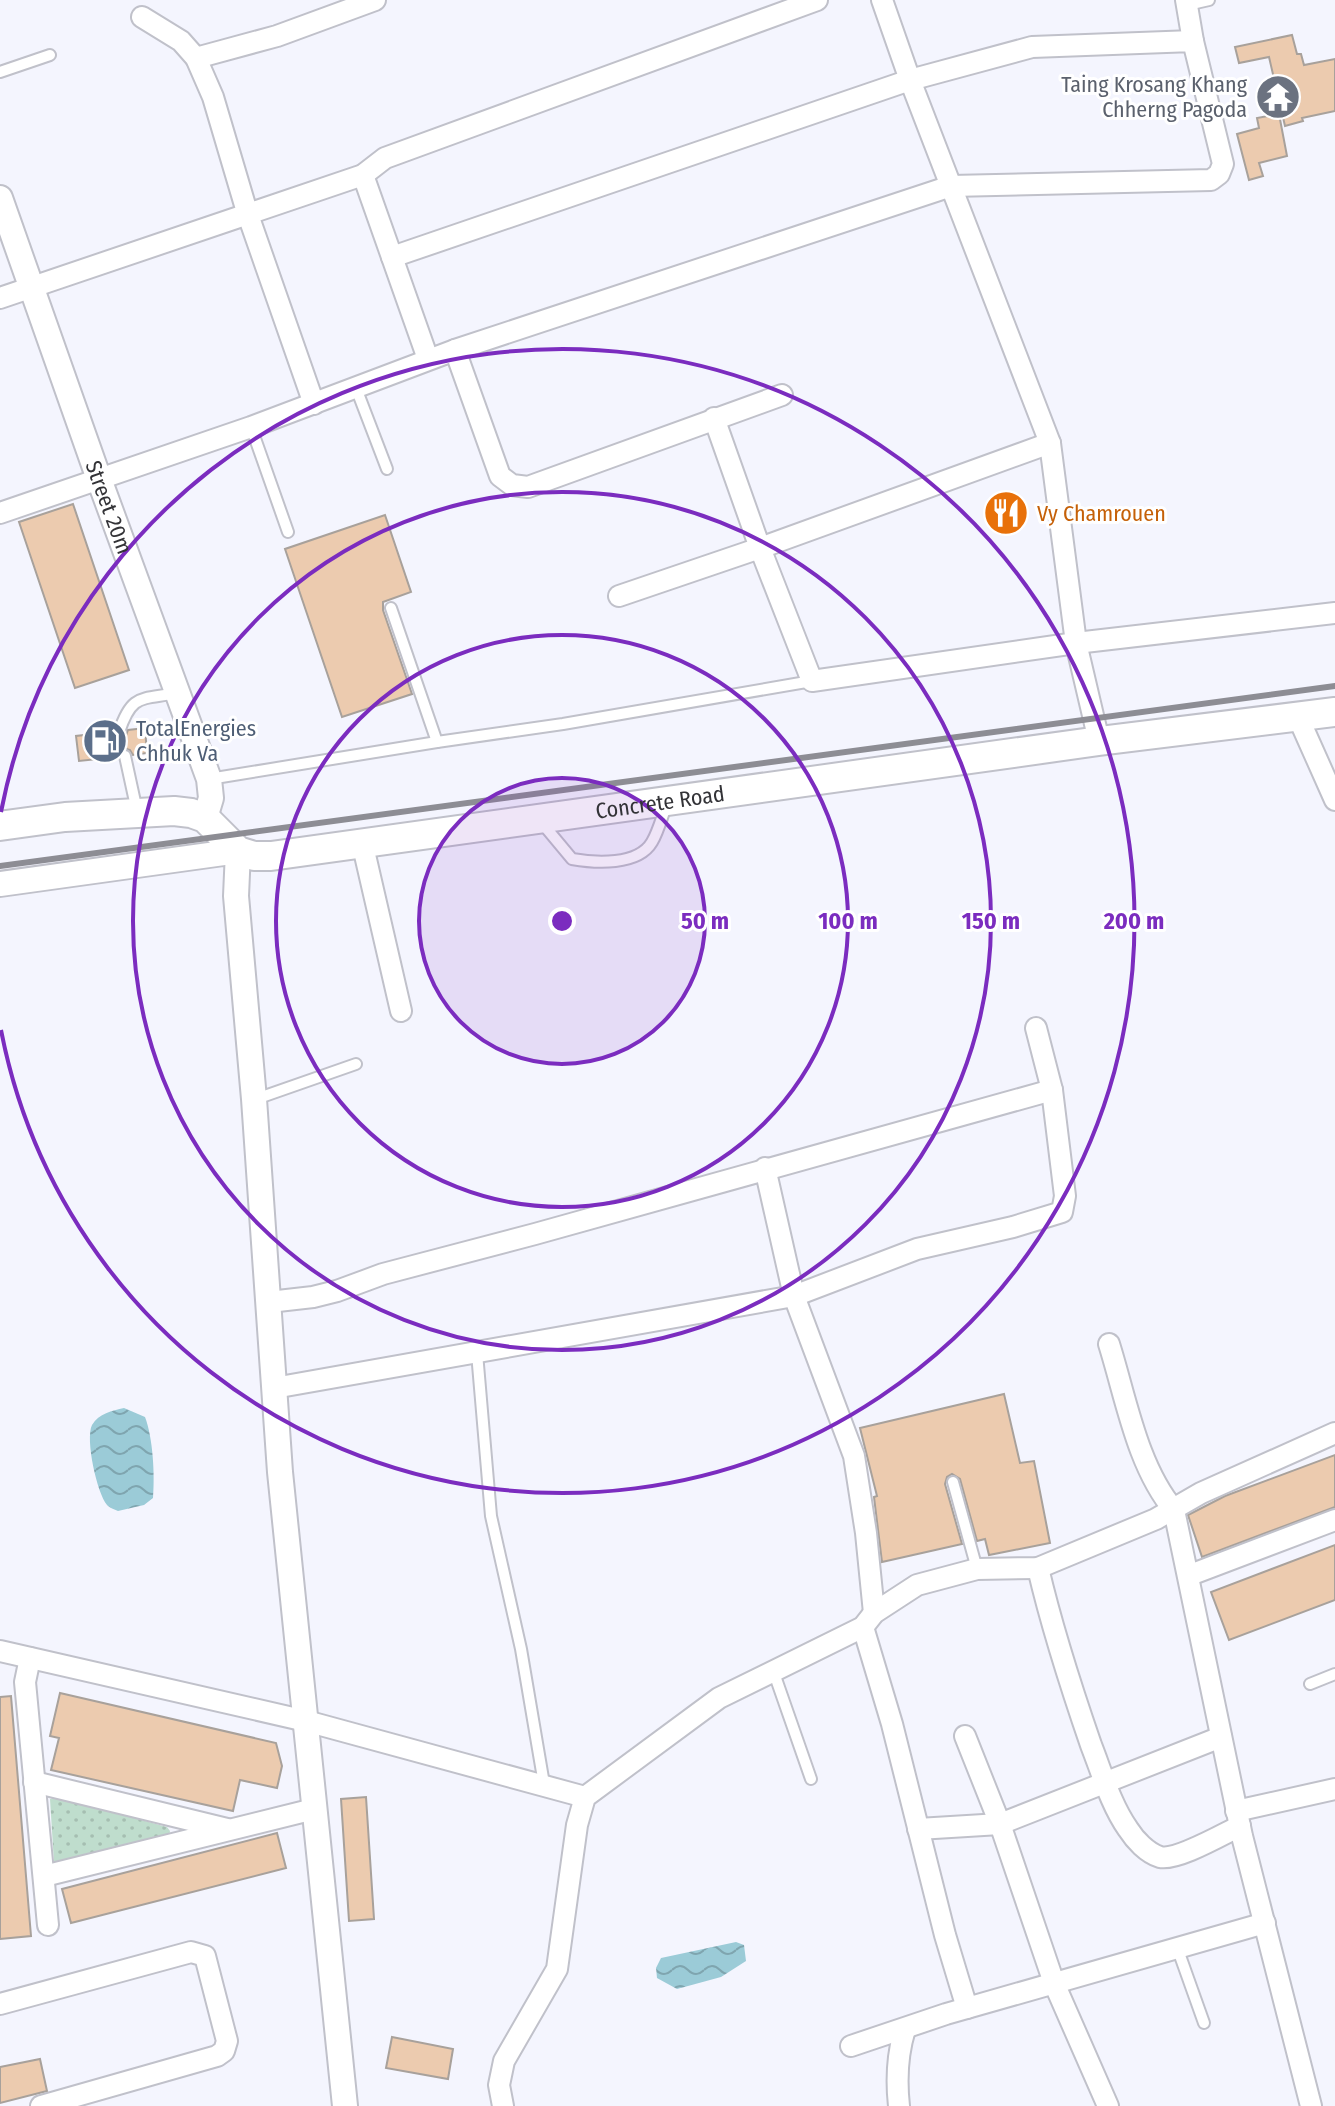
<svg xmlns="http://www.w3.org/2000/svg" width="1335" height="2106" viewBox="0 0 1335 2106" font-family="'Fira Sans Condensed',sans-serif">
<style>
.park{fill:url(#park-dots)}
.water{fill:url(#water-waves)}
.building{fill:#eccbaf;stroke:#a8a19b;stroke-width:2}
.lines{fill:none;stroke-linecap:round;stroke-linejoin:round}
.service-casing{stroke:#c0c1ca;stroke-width:14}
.minor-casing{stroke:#c0c1ca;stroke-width:24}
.tertiary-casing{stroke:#c0c1ca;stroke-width:28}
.secondary-casing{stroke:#c0c1ca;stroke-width:32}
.service{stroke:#fff;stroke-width:10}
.minor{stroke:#fff;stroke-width:20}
.tertiary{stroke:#fff;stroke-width:24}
.secondary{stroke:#fff;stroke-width:28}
.rail{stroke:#8d8d94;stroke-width:6}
.ring{fill:none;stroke:#7b2cbf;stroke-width:4}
.labels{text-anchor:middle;stroke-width:6;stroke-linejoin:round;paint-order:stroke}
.worship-label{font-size:22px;fill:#5b616d;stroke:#fff;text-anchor:end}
.street-label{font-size:22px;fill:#333337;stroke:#fff}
.food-label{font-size:22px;fill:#c56008;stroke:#fff;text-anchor:start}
.service-label{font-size:22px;fill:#4e5e75;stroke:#fff;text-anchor:start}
.centre{fill:#7b2cbf;stroke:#fff;stroke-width:4}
.ring-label{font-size:24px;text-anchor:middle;font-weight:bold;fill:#7b2cbf;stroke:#fff;stroke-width:6;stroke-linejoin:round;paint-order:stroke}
</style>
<defs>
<pattern id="park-dots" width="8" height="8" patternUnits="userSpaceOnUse" patternTransform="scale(2)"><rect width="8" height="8" fill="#bfddcd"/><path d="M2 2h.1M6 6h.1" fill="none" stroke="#a5beb1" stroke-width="1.8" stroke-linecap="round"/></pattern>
<pattern id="water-waves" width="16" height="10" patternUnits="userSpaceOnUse" patternTransform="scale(2)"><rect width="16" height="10" fill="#9bcbd7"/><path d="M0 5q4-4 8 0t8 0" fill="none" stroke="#7fa5af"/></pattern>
</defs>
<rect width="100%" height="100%" fill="#f4f5fe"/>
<polygon class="park" points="57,1797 167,1827 170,1831 169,1836 54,1863 50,1799"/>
<g class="water">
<path d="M124 1408 145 1417C153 1438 155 1475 153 1498L144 1505 118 1511C114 1509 110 1508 107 1505 97 1493 85 1439 92 1425 99 1413 112 1411 124 1408Z"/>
<polygon points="736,1942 744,1945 746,1961 721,1977 677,1989 657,1978 656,1968 661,1958"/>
</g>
<g class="building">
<polygon points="1292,35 1297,54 1301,54 1304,65 1335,59 1335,111 1302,118 1303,121 1285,126 1269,57 1239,63 1235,47"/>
<polygon points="1279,114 1287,156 1259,163 1263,176 1249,180 1237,134 1259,128 1257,118"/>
<polygon points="73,504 129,670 75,688 19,522"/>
<polygon points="385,515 411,592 383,602 383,610 412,694 342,717 285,549"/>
<polygon points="145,728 147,753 133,755 130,750 124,748 119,751 117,757 79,761 76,736 111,732 113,738 120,740 125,738 128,730"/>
<polygon points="1004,1394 1020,1463 1034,1461 1050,1543 989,1555 985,1539 977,1541 960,1479 952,1474 947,1477 945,1484 962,1544 882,1562 874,1497 877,1496 860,1428"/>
<polygon points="1335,1455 1335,1507 1202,1557 1188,1515 1225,1496"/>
<polygon points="1335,1545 1335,1600 1229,1640 1211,1592"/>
<polygon points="60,1693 276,1743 282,1766 277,1788 240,1780 233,1811 51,1770 59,1738 50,1736"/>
<polygon points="11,1696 31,1936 0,1939 0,1697"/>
<polygon points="366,1797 374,1919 349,1921 341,1799"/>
<polygon points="277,1833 286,1868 71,1923 62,1889"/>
<polygon points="392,2037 453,2049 448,2079 386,2068"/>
<polygon points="40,2059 47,2091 0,2103 0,2067"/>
</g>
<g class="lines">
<g class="service-casing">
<g id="service">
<polyline points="1187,5 1209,0"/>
<polyline points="0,72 50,55"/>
<polyline points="356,388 387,469"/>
<polyline points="251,427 288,532"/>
<path d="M119 732C132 693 141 700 177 693"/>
<polyline points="437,742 563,724 812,681"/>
<polyline points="125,756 137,811"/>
<polyline points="209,779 437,742 391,608"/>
<path d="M542 823 572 859C595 863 638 866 652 842 658 832 662 817 666 806"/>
<polyline points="256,1099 356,1064"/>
<polyline points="477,1353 491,1516 521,1649 544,1784"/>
<polyline points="953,1482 977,1569"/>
<polyline points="774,1673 811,1779"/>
<polyline points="1310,1684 1335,1674"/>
<polyline points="1178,1950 1204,2023"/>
</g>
</g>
<g class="minor-casing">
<g id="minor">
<polyline points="882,0 910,80 1050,443 1076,643 1099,741"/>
<polyline points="1186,0 1193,41"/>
<polyline points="142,17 181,41 196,58 213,97 247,212 314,404"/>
<polyline points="196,58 277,36 375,0"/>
<polyline points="363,175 428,359"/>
<polyline points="0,298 363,175 385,158 817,0"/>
<polyline points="455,350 500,476 512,485 528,487 782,395"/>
<polyline points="714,418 760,548 812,681 1076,643 1335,613"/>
<polyline points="0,513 251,427 455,350 951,186 1211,180 1219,174 1223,164 1193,41 1032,47 910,80 392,257"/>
<polyline points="619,596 760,548 1050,443"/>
<polyline points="1298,717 1335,800"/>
<polyline points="362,842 401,1011"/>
<polyline points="765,1168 794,1296 854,1456 866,1533 874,1613"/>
<polyline points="269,1302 313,1297 337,1291 383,1274 535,1234 1052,1090"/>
<path d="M1109 1344C1126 1398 1137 1466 1174 1510L1242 1836 1311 2106"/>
<polyline points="274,1388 794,1296 917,1249 1013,1227 1062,1212 1065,1196 1052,1090 1036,1028"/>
<path d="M1038 1568C1052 1628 1071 1687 1091 1745 1102 1773 1111 1805 1128 1829 1135 1840 1147 1853 1160 1857 1177 1861 1223 1834 1240 1826"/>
<polyline points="1190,1575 1335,1520"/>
<polyline points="863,1627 892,1724 945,1935 967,2008"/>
<polyline points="0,1651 306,1721 585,1797"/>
<polyline points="30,1658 25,1682 48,1925"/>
<polyline points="965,1736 1000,1824 1054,1983 1108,2106"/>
<polyline points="34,1782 227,1829"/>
<polyline points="1236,1811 1335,1789"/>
<polyline points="918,1829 1000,1824 1221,1737"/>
<polyline points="44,1876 314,1809"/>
<polyline points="0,2004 191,1952 205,1956 227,2041 224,2051 217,2056 41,2106"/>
<polyline points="851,2046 946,2014 1265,1923"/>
<polyline points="503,2106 499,2085 504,2061 557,1969 577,1825 585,1797 719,1698 863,1627 874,1613 917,1585 977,1569 1038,1568 1156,1519 1201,1493 1335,1433"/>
<path d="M899 2106C896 2079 897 2055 905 2029"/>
</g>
</g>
<g class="tertiary-casing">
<g id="tertiary">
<path id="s1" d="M0 198 99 479 209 779 211 798 205 818"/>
<polyline points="0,884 238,851 236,896 254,1099 280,1472 345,2106"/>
</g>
</g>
<g class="secondary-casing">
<g id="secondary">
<path id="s2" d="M0 826 65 817 174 811 191 813 205 818 238 851 254 856H271L1099 741 1335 712"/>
</g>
</g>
<use href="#service" class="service"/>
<use href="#minor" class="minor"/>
<use href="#tertiary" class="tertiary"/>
<use href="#secondary" class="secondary"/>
<polyline class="rail" points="0,866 1335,686"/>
</g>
<circle cx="562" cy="921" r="143" fill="#7b2cbf" fill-opacity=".12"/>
<g class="ring">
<circle cx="562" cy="921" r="143"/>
<circle cx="562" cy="921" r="286"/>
<circle cx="562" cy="921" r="429"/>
<path d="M1 812A572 572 0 1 1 1 1030"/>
</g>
<defs>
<g id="temple-disc" transform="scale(2.3)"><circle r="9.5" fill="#6b7280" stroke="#fff"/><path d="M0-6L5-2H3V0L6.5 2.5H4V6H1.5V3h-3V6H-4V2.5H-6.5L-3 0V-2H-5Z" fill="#fff"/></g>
<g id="restaurant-disc" transform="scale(2.3)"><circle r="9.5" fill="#e8710a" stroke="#fff"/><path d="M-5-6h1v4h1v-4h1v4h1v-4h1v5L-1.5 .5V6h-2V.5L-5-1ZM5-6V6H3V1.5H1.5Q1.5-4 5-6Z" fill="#fff"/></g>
<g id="fuel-disc" transform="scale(2.3)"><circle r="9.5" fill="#5c6f8a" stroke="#fff"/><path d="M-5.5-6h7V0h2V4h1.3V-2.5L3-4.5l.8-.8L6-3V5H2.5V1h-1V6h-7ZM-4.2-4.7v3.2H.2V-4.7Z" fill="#fff"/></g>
</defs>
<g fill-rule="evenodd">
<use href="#temple-disc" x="1278" y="97"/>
<use href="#restaurant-disc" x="1006" y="513"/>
<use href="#fuel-disc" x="105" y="741"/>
</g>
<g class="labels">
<g class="worship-label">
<text x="1247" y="92">Taing Krosang Khang<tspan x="1247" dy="25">Chherng Pagoda</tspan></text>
</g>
<g class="street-label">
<text dy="8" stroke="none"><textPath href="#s1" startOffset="328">Street 20m</textPath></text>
<text dy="8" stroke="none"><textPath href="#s2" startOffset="680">Concrete Road</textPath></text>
</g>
<g class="food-label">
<text x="1037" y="521">Vy Chamrouen</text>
</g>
<g class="service-label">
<text x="136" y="736">TotalEnergies<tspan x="136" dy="25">Chhuk Va</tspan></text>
</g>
</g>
<circle cx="562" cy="921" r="12" class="centre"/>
<g class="ring-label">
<text x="705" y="929">50 m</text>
<text x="848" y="929">100 m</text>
<text x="991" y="929">150 m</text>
<text x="1134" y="929">200 m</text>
</g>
</svg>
